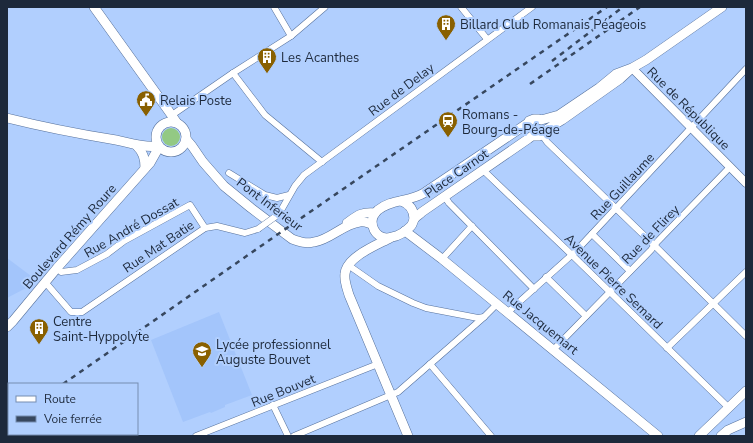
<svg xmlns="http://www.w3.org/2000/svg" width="753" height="443" viewBox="0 0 753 443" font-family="'Nunito Sans',sans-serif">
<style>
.built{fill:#a3c5fb}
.green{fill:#93c984}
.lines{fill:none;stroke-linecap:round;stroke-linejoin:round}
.minor-casing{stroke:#57729d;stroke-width:7}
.tertiary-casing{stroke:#57729d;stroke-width:9}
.secondary-casing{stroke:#57729d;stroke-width:10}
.minor{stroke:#fff;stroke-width:6}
.tertiary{stroke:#fff;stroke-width:8}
.secondary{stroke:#fff;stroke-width:9}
.rail{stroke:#37475e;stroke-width:2.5;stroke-dasharray:5 5;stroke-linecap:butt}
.minor-bridge-casing{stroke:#57729d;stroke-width:7;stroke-linecap:butt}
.minor-bridge{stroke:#fff;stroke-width:6}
.labels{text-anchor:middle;stroke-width:4;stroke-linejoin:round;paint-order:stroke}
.poi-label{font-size:13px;fill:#1d293b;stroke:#b1cffe;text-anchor:start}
.street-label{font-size:13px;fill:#1d293b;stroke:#b1cffe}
</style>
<rect width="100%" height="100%" fill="#b1cffe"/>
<g class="built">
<polygon points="7,258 35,279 28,287 7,298"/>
<polygon points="219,312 252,395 225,405 225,407 211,413 210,412 183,422 151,340"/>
</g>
<circle class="green" cx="171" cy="137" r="9"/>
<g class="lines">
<g class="minor-casing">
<g id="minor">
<polyline points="274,7 291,36"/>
<polyline points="461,7 487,39"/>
<polyline points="233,73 265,115 322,162"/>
<polyline points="172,115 233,73 291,36 325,7"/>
<polyline points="542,135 547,142 654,245 746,336"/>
<polyline points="483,170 572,255 729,408"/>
<polyline points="229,173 265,195 277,198 289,195"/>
<polyline points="445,197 449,203 534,289"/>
<polyline points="279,214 295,186 304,175 532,7"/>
<polyline points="592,234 630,271"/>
<polyline points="442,259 472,226"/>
<polyline points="348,265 378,286 413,303 426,308 478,318 484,317 497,304"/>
<polyline points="57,268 61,272 77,270 107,254 124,241 190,205 205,228"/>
<polyline points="546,277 586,316"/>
<polyline points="45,282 71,312 82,312 205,228 217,226 245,233 258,229"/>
<polyline points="508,312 575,252 746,69"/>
<polyline points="667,348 746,272"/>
<polyline points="553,350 651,250 657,242 730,167"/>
<polyline points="430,364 491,436"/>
<polyline points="273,405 288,436"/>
<polyline points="196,436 378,364"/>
<polyline points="294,436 398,392 484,317"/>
</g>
</g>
<g class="tertiary-casing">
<polyline id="tertiary" points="632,68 746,183"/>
</g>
<g class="secondary-casing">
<g id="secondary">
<polyline points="94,7 168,110 177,123"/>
<path d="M632 68 620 79 562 120 544 131 542 135 539 136H532L528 139 422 212C420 214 417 216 415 218 413 220 413 224 411 226 406 231 399 236 392 237 376 242 365 222 378 210 391 199 409 202 424 193L528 123 529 121 534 119H539L541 120 559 115 599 88 616 74 632 68 646 60 722 7"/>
<path d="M7 118C43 127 79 134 116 140 130 143 144 148 158 146"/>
<circle cx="171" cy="137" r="15"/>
<path d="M186 139 192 146 203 162 224 186 251 208 292 239C300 242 306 244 314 242 330 240 343 224 360 222 364 221 368 223 372 224"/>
<path d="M136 145C143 152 145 158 145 168"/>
<path d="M401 201C410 204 414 210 414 219"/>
<path d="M347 223C358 215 361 212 375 213"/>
<polyline points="405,231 442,259 497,304 658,436"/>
<path d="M390 238C377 245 346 257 345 274 344 281 347 288 349 295L408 436"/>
<polyline points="7,327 13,321 57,268 150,163 159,147"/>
<polyline points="699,436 746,391"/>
<polyline points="721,436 728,430 746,422"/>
</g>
</g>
<use href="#minor" class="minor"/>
<use href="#tertiary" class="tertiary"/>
<use href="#secondary" class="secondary"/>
<g class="rail">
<polyline points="552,61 623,7"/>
<polyline points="530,84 640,7"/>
<polyline points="63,384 294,223 607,7"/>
<polyline points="7,429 9,427"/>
</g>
<g class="minor-bridge-casing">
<polyline id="minor-bridge" points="258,229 279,214"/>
</g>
<use href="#minor-bridge" class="minor-bridge"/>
</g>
<defs>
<g id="building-pin" transform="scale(1)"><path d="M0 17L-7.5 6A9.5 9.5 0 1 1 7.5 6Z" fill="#896000" stroke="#b1cffe"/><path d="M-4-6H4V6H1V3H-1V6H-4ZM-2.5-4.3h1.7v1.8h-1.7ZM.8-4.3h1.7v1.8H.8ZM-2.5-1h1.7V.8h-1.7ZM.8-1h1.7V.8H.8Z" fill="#fff"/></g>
<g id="civic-pin" transform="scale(1)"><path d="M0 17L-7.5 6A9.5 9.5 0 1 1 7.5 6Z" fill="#896000" stroke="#b1cffe"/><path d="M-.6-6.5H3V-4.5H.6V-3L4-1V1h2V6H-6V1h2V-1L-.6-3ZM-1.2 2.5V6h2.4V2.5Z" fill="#fff"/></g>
<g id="station-pin" transform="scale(1)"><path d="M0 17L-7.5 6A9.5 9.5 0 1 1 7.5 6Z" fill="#896000" stroke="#b1cffe"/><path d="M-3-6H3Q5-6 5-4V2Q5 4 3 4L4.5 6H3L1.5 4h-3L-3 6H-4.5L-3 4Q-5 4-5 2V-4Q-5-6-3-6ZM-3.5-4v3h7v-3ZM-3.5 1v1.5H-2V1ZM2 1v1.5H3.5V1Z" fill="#fff"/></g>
<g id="school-pin" transform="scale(1)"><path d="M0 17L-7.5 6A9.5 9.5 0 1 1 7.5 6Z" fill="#896000" stroke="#b1cffe"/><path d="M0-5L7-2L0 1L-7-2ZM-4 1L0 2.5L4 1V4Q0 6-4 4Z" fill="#fff"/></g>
</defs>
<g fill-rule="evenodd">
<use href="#building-pin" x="446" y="24"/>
<use href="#building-pin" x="267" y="57"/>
<use href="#civic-pin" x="146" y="100"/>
<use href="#station-pin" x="448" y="121"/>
<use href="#building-pin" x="39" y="328"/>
<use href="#school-pin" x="202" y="351"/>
</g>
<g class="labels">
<g class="poi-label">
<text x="460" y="29">Billard Club Romanais Péageois</text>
<text x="281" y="62">Les Acanthes</text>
<text x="160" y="105">Relais Poste</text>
<text x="462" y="119">Romans -<tspan x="462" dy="15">Bourg-de-Péage</tspan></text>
<text x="53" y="326">Centre<tspan x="53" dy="15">Saint-Hyppolyte</tspan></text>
<text x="216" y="349">Lycée professionnel<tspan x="216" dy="15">Auguste Bouvet</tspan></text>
</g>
<g class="street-label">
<text transform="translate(401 89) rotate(-37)" y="5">Rue de Delay</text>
<text transform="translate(689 108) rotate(45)" y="5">Rue de République</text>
<text transform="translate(456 173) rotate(-35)" y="5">Place Carnot</text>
<text transform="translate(622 186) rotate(-47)" y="5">Rue Guillaume</text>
<text transform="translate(270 204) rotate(37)" y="5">Pont Inferieur</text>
<text transform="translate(131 227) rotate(-30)" y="5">Rue André Dossat</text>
<text transform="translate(650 234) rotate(-46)" y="5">Rue de Flirey</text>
<text transform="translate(69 236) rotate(-49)" y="5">Boulevard Rémy Roure</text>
<text transform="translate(158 246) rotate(-34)" y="5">Rue Mat Batie</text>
<text transform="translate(614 281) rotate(44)" y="5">Avenue Pierre Semard</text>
<text transform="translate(541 322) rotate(39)" y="5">Rue Jacquemart</text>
<text transform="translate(283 390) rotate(-22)" y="5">Rue Bouvet</text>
</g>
</g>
<rect width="753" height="443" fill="none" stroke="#1d293b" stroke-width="16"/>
<rect x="8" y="383" width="130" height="52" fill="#b1cffe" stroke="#768db0"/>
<rect x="16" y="396" width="20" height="6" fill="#ffffff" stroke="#768db0"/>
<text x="44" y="403" font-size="12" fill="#1d293b">Route</text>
<rect x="16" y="416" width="20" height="6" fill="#37475e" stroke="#768db0"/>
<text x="44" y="423" font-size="12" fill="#1d293b">Voie ferrée</text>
</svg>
